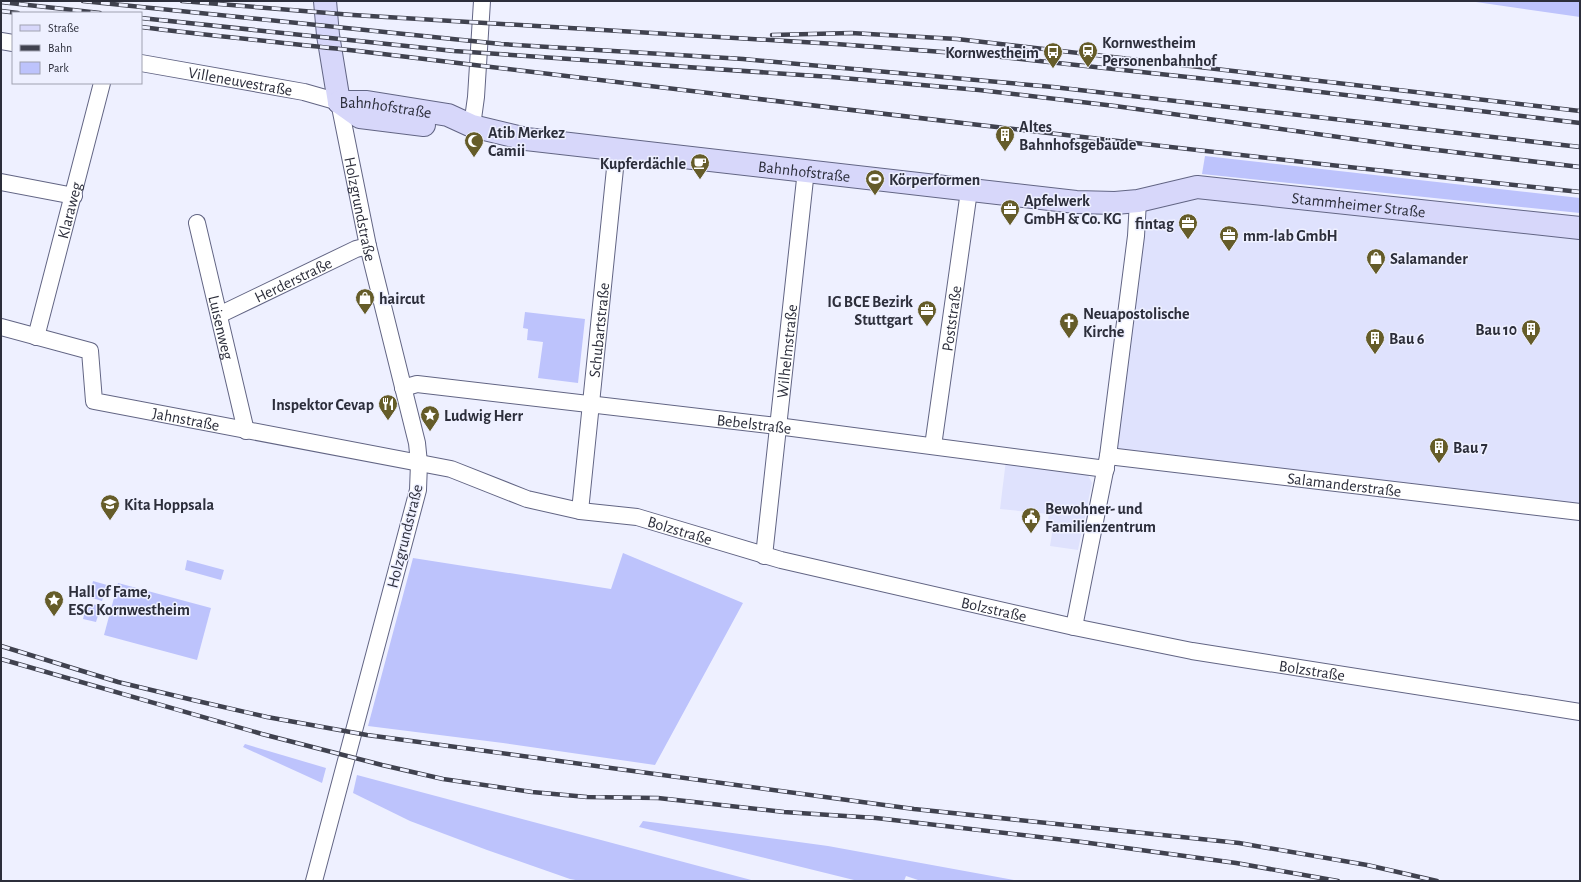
<svg xmlns="http://www.w3.org/2000/svg" width="1581" height="882" viewBox="0 0 1581 882" font-family="'Alegreya Sans',sans-serif">
<style>
.built{fill:#dfe2fd}
.green{fill:#bdc3fc}
.lines{fill:none;stroke-linecap:round;stroke-linejoin:round}
.street-casing{stroke:#626584;stroke-width:18}
.secondary-casing{stroke:#626584;stroke-width:24}
.street{stroke:#fff;stroke-width:16}
.secondary{stroke:#d7d7fa;stroke-width:22}
.rail-casing{stroke:#40424f;stroke-width:4.5}
.rail{stroke:#eef0ff;stroke-width:3;stroke-dasharray:9;stroke-linecap:butt}
.labels{text-anchor:middle;stroke-width:3;stroke-linejoin:round;paint-order:stroke}
.poi-label{font-size:16px;font-weight:bold;fill:#2c2e3b;stroke:#eef0ff;text-anchor:start}
.street-label{font-size:16px;fill:#2c2e3b;stroke:#eef0ff}
</style>
<rect width="100%" height="100%" fill="#eef0ff"/>
<g class="built">
<polygon points="1197,191 1580,236 1580,509 1105,454 1144,198"/>
<polygon points="1006,460 1088,475 1092,483 1078,550 1050,546 1053,527 1047,527 1049,514 1000,509"/>
</g>
<g class="green">
<polygon points="1469,1 1580,1 1580,17"/>
<polygon points="1205,156 1580,198 1580,213 1202,174"/>
<polygon points="525,312 585,319 578,383 538,378 543,342 527,340 528,329 523,328"/>
<polygon points="623,553 743,603 655,765 503,743 368,726 413,558 611,589"/>
<polygon points="187,560 224,570 221,580 185,570"/>
<polygon points="93,581 107,585 102,601 89,597"/>
<polygon points="118,583 211,608 197,660 104,635"/>
<polygon points="87,603 101,606 96,622 83,619"/>
<polygon points="245,744 326,768 322,783 243,747"/>
<polygon points="357,775 755,881 581,881 570,879 487,850 410,821 353,793"/>
<polygon points="643,821 828,846 1019,881 921,881 906,876 904,881 858,881 639,827"/>
</g>
<g class="lines">
<g class="street-casing">
<g id="street">
<polyline points="1,41 13,43"/>
<path id="s1" d="M141 63 304 92 339 102 368 246 417 443 419 463 418 490 314 881"/>
<polyline points="472,126 476,97 482,1"/>
<polyline points="1,182 74,196"/>
<path id="s2" d="M197 223 246 431"/>
<path id="s3" d="M219 315 356 249 368 246"/>
<path id="s4" d="M1 327 90 351 94 401 451 469 527 499 580 511 637 517 781 560 1074 627 1192 651 1580 712"/>
<path id="s5" d="M36 337 102 83"/>
<path id="s6" d="M403 388 417 384 777 426 1106 469"/>
<path id="s7" d="M933 446 969 191"/>
<path id="s8" d="M1108 456 1580 512"/>
<path id="s9" d="M580 511 617 149"/>
<path id="s10" d="M764 556 806 170"/>
<polyline points="1074,627 1108,456 1136,236 1138,201"/>
</g>
</g>
<g class="secondary-casing">
<g id="secondary">
<polyline points="325,1 328,35 339,102"/>
<path id="s11" d="M339 102H367L448 115 472 126 526 139 1076 202 1115 203 1138 201 1197 187 1580 228"/>
<polyline points="339,102 360,117 424,125"/>
</g>
</g>
<use href="#street" class="street"/>
<use href="#secondary" class="secondary"/>
<g class="rail-casing">
<g id="rail">
<polyline points="83,1 501,44 743,59 1053,87 1580,147"/>
<polyline points="182,1 353,15 836,44 983,55 1262,85 1580,123"/>
<polyline points="1,2 100,13"/>
<polyline points="1,11 18,13"/>
<polyline points="141,18 454,51 831,77 979,90 1115,106 1411,147 1580,167"/>
<path d="M141 27C213 36 286 43 358 51 765 100 1172 149 1580 192"/>
<polyline points="772,35 851,33 957,39 1580,111"/>
<polyline points="1,646 118,682 193,700 267,717 367,735 914,809 1239,843 1367,865 1437,881"/>
<polyline points="1,659 262,734 382,765 443,779 532,792 587,797 658,798 784,812 876,818 1082,842 1236,863 1338,881"/>
</g>
</g>
<use href="#rail" class="rail"/>
</g>
<defs>
<g id="station-pin" transform="scale(1)"><path d="M0 17L-7.5 6A9.5 9.5 0 1 1 7.5 6Z" fill="#655c29" stroke="#eef0ff"/><path d="M-3-6H3Q5-6 5-4V2Q5 4 3 4L4.5 6H3L1.5 4h-3L-3 6H-4.5L-3 4Q-5 4-5 2V-4Q-5-6-3-6ZM-3.5-4v3h7v-3ZM-3.5 1v1.5H-2V1ZM2 1v1.5H3.5V1Z" fill="#fff"/></g>
<g id="bus-pin" transform="scale(1)"><path d="M0 17L-7.5 6A9.5 9.5 0 1 1 7.5 6Z" fill="#655c29" stroke="#eef0ff"/><path d="M-5-6H5V4H4V6H2V4H-2V6H-4V4H-5ZM-3.5-4V0h7V-4ZM-3.5 1.2v1.5H-2V1.2ZM2 1.2v1.5H3.5V1.2Z" fill="#fff"/></g>
<g id="building-pin" transform="scale(1)"><path d="M0 17L-7.5 6A9.5 9.5 0 1 1 7.5 6Z" fill="#655c29" stroke="#eef0ff"/><path d="M-4-6H4V6H1V3H-1V6H-4ZM-2.5-4.3h1.7v1.8h-1.7ZM.8-4.3h1.7v1.8H.8ZM-2.5-1h1.7V.8h-1.7ZM.8-1h1.7V.8H.8Z" fill="#fff"/></g>
<g id="mosque-pin" transform="scale(1)"><path d="M0 17L-7.5 6A9.5 9.5 0 1 1 7.5 6Z" fill="#655c29" stroke="#eef0ff"/><path d="M3.5-4.9A6 6 0 1 0 3.5 4.9A5 5 0 1 1 3.5-4.9Z" fill="#fff"/></g>
<g id="cafe-pin" transform="scale(1)"><path d="M0 17L-7.5 6A9.5 9.5 0 1 1 7.5 6Z" fill="#655c29" stroke="#eef0ff"/><path d="M-5.5-4.5H6V0H3Q3 3.5 0 3.5H-2.5Q-5.5 3.5-5.5 0ZM3-3.2v2h1.7v-2ZM-6 4.5H4V6H-6Z" fill="#fff"/></g>
<g id="stadium-pin" transform="scale(1)"><path d="M0 17L-7.5 6A9.5 9.5 0 1 1 7.5 6Z" fill="#655c29" stroke="#eef0ff"/><path d="M0-5a6.5 5 0 1 0 0 10a6.5 5 0 1 0 0-10ZM-3.5-1.8h7v3.6h-7Z" fill="#fff"/></g>
<g id="office-pin" transform="scale(1)"><path d="M0 17L-7.5 6A9.5 9.5 0 1 1 7.5 6Z" fill="#655c29" stroke="#eef0ff"/><path d="M-6-3h4V-5.5h4V-3h4V5H-6ZM-1-4.5V-3h2v-1.5ZM-6 0V1H6V0Z" fill="#fff"/></g>
<g id="shop-pin" transform="scale(1)"><path d="M0 17L-7.5 6A9.5 9.5 0 1 1 7.5 6Z" fill="#655c29" stroke="#eef0ff"/><path d="M-5-2.5h2.3a2.7 3.5 0 0 1 5.4 0H5L5.5 6h-11ZM-1.5-2.5h3a1.5 2.3 0 0 0-3 0Z" fill="#fff"/></g>
<g id="church-pin" transform="scale(1)"><path d="M0 17L-7.5 6A9.5 9.5 0 1 1 7.5 6Z" fill="#655c29" stroke="#eef0ff"/><path d="M-1.2-6h2.4v3.5h3.3v2.4h-3.3V6h-2.4V-.1h-3.3v-2.4h3.3Z" fill="#fff"/></g>
<g id="restaurant-pin" transform="scale(1)"><path d="M0 17L-7.5 6A9.5 9.5 0 1 1 7.5 6Z" fill="#655c29" stroke="#eef0ff"/><path d="M-5-6h1v4h1v-4h1v4h1v-4h1v5L-1.5 .5V6h-2V.5L-5-1ZM5-6V6H3V1.5H1.5Q1.5-4 5-6Z" fill="#fff"/></g>
<g id="sight-pin" transform="scale(1)"><path d="M0 17L-7.5 6A9.5 9.5 0 1 1 7.5 6Z" fill="#655c29" stroke="#eef0ff"/><path d="M0-6L1.8-2.2L6-1.7L2.9 1.2L3.7 5.4L0 3.3L-3.7 5.4L-2.9 1.2L-6-1.7L-1.8-2.2Z" fill="#fff"/></g>
<g id="school-pin" transform="scale(1)"><path d="M0 17L-7.5 6A9.5 9.5 0 1 1 7.5 6Z" fill="#655c29" stroke="#eef0ff"/><path d="M0-5L7-2L0 1L-7-2ZM-4 1L0 2.5L4 1V4Q0 6-4 4Z" fill="#fff"/></g>
<g id="civic-pin" transform="scale(1)"><path d="M0 17L-7.5 6A9.5 9.5 0 1 1 7.5 6Z" fill="#655c29" stroke="#eef0ff"/><path d="M-.6-6.5H3V-4.5H.6V-3L4-1V1h2V6H-6V1h2V-1L-.6-3ZM-1.2 2.5V6h2.4V2.5Z" fill="#fff"/></g>
</defs>
<g fill-rule="evenodd">
<use href="#station-pin" x="1088" y="51"/>
<use href="#bus-pin" x="1053" y="52"/>
<use href="#building-pin" x="1005" y="135"/>
<use href="#mosque-pin" x="474" y="141"/>
<use href="#cafe-pin" x="700" y="163"/>
<use href="#stadium-pin" x="875" y="179"/>
<use href="#office-pin" x="1010" y="209"/>
<use href="#office-pin" x="1188" y="223"/>
<use href="#office-pin" x="1229" y="235"/>
<use href="#shop-pin" x="1376" y="258"/>
<use href="#shop-pin" x="365" y="298"/>
<use href="#office-pin" x="927" y="310"/>
<use href="#church-pin" x="1069" y="322"/>
<use href="#building-pin" x="1531" y="329"/>
<use href="#building-pin" x="1375" y="338"/>
<use href="#restaurant-pin" x="388" y="404"/>
<use href="#sight-pin" x="430" y="415"/>
<use href="#building-pin" x="1439" y="447"/>
<use href="#school-pin" x="110" y="504"/>
<use href="#civic-pin" x="1031" y="517"/>
<use href="#sight-pin" x="54" y="600"/>
</g>
<g class="labels">
<g class="poi-label">
<text x="1102" y="48">Kornwestheim<tspan x="1102" dy="18">Personenbahnhof</tspan></text>
<text x="1039" y="58" text-anchor="end">Kornwestheim</text>
<text x="1019" y="132">Altes<tspan x="1019" dy="18">Bahnhofsgebäude</tspan></text>
<text x="488" y="138">Atib Merkez<tspan x="488" dy="18">Camii</tspan></text>
<text x="686" y="169" text-anchor="end">Kupferdächle</text>
<text x="889" y="185">Körperformen</text>
<text x="1024" y="206">Apfelwerk<tspan x="1024" dy="18">GmbH &amp; Co. KG</tspan></text>
<text x="1174" y="229" text-anchor="end">fintag</text>
<text x="1243" y="241">mm-lab GmbH</text>
<text x="1390" y="264">Salamander</text>
<text x="379" y="304">haircut</text>
<text x="913" y="307" text-anchor="end">IG BCE Bezirk<tspan x="913" dy="18">Stuttgart</tspan></text>
<text x="1083" y="319">Neuapostolische<tspan x="1083" dy="18">Kirche</tspan></text>
<text x="1517" y="335" text-anchor="end">Bau 10</text>
<text x="1389" y="344">Bau 6</text>
<text x="374" y="410" text-anchor="end">Inspektor Cevap</text>
<text x="444" y="421">Ludwig Herr</text>
<text x="1453" y="453">Bau 7</text>
<text x="124" y="510">Kita Hoppsala</text>
<text x="1045" y="514">Bewohner- und<tspan x="1045" dy="18">Familienzentrum</tspan></text>
<text x="68" y="597">Hall of Fame,<tspan x="68" dy="18">ESG Kornwestheim</tspan></text>
</g>
<g class="street-label">
<text dy="6" stroke="none"><textPath href="#s1" startOffset="101">Villeneuvestraße</textPath></text>
<text dy="6" stroke="none"><textPath href="#s11" startOffset="47">Bahnhofstraße</textPath></text>
<text dy="6" stroke="none"><textPath href="#s11" startOffset="472">Bahnhofstraße</textPath></text>
<text dy="6" stroke="none"><textPath href="#s11" startOffset="1031">Stammheimer Straße</textPath></text>
<text dy="6" stroke="none"><textPath href="#s1" startOffset="311">Holzgrundstraße</textPath></text>
<text dy="6" stroke="none"><textPath href="#s5" startOffset="131">Klaraweg</textPath></text>
<text dy="6" stroke="none"><textPath href="#s3" startOffset="82">Herderstraße</textPath></text>
<text dy="6" stroke="none"><textPath href="#s7" startOffset="129">Poststraße</textPath></text>
<text dy="6" stroke="none"><textPath href="#s2" startOffset="107">Luisenweg</textPath></text>
<text dy="6" stroke="none"><textPath href="#s9" startOffset="182">Schubartstraße</textPath></text>
<text dy="6" stroke="none"><textPath href="#s10" startOffset="206">Wilhelmstraße</textPath></text>
<text dy="6" stroke="none"><textPath href="#s4" startOffset="236">Jahnstraße</textPath></text>
<text dy="6" stroke="none"><textPath href="#s6" startOffset="354">Bebelstraße</textPath></text>
<text dy="6" stroke="none"><textPath href="#s8" startOffset="238">Salamanderstraße</textPath></text>
<text dy="6" stroke="none"><textPath href="#s4" startOffset="744">Bolzstraße</textPath></text>
<text transform="translate(404 536) rotate(-76)" y="6">Holzgrundstraße</text>
<text dy="6" stroke="none"><textPath href="#s4" startOffset="1068">Bolzstraße</textPath></text>
<text dy="6" stroke="none"><textPath href="#s4" startOffset="1392">Bolzstraße</textPath></text>
</g>
</g>
<rect width="1581" height="882" fill="none" stroke="#2c2e3b" stroke-width="4"/>
<rect x="12" y="12" width="130" height="72" fill="#eef0ff" stroke="#a0a2b1"/>
<rect x="20" y="25" width="20" height="6" fill="#d7d7fa" stroke="#a0a2b1"/>
<text x="48" y="32" font-size="12" fill="#2c2e3b">Straße</text>
<rect x="20" y="45" width="20" height="6" fill="#40424f" stroke="#a0a2b1"/>
<text x="48" y="52" font-size="12" fill="#2c2e3b">Bahn</text>
<rect x="20" y="62" width="20" height="12" fill="#bdc3fc" stroke="#a0a2b1"/>
<text x="48" y="72" font-size="12" fill="#2c2e3b">Park</text>
</svg>
